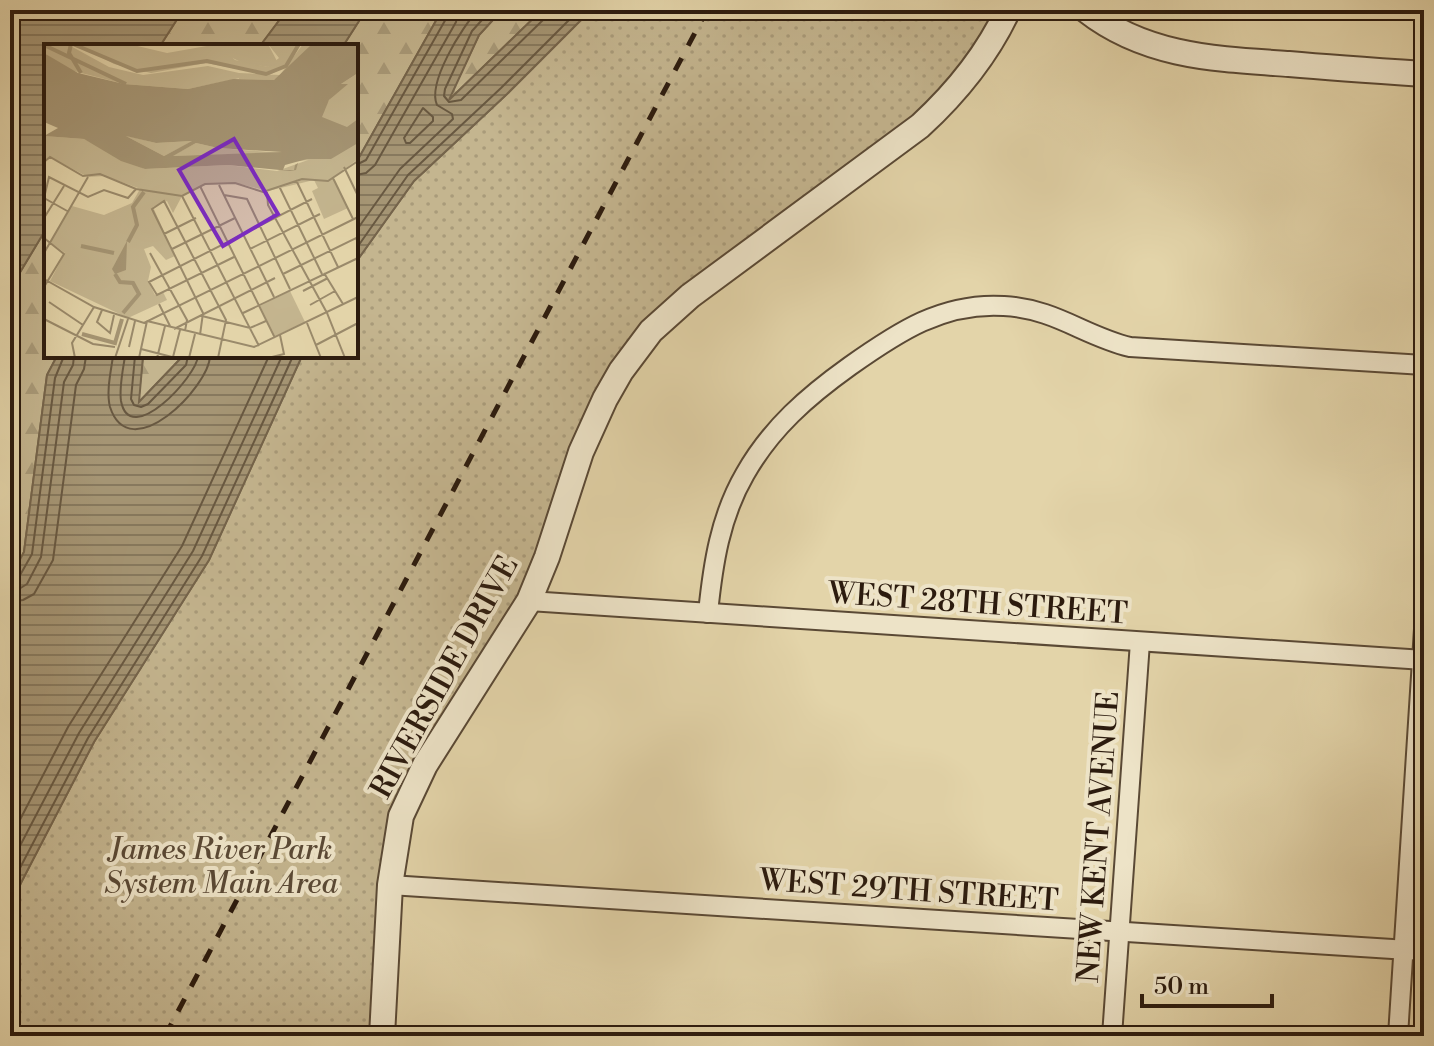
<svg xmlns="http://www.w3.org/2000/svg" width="1434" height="1046" viewBox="0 0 1434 1046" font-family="'Libre Bodoni',serif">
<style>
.green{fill:url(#green-dots);stroke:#78684e;stroke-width:2}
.forest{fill:url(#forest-firs);stroke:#78684e;stroke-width:2}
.water{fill:url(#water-rules);stroke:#75644b;stroke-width:2}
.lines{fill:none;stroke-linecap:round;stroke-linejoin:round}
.shore{stroke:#685841;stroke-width:2}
.minor-casing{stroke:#5a4935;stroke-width:22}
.tertiary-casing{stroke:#5a4935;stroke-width:28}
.minor{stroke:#ede3c7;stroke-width:18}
.tertiary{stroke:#ede3c7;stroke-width:24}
.rail{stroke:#2c1b0e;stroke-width:5;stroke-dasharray:14 14;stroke-linecap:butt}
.labels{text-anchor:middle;stroke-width:8;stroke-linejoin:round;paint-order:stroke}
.street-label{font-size:30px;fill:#2c1b0e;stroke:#ede3c7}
.park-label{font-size:30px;font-style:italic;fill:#5a4935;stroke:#ede3c7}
.inset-river{fill:none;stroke:#a59574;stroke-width:4}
.inset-road{fill:none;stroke:#9a8a6b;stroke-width:2}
.view{fill:#7b2cbf;fill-opacity:0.15;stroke:#7b2cbf;stroke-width:4}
.inset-edge{fill:none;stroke:#2c1b0e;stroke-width:4}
</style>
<defs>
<pattern id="green-dots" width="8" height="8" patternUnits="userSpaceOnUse" patternTransform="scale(2)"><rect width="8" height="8" fill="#c4b58f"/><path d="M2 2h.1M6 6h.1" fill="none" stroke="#a99b7a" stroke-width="1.8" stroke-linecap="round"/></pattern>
<pattern id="forest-firs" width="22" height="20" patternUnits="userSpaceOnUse" patternTransform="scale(2)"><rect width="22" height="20" fill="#c4b58f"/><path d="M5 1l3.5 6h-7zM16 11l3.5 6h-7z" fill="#a99b7a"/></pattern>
<pattern id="water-rules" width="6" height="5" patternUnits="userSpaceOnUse" patternTransform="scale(2)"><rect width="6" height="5" fill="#a59574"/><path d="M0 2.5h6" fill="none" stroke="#87795e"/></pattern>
</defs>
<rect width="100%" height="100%" fill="#e3d4a9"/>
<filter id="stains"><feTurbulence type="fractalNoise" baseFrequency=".0025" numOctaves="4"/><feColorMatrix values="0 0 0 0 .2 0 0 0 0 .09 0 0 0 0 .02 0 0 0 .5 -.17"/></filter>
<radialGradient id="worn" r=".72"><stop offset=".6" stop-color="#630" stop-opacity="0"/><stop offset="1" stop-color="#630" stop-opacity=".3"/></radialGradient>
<polygon class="green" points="591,10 1008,10 975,66 635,350 547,557 408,798 382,1036 10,1036 10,904 94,742 209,560 302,356 356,356 356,262 414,181 507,94"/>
<g class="forest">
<polygon points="183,10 287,10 260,46 160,46"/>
<polygon points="366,10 442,10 356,163 356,46 343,46"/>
<polygon points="502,10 542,10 447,102 479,35"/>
<polygon points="46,229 46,356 57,356 47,375 24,552 10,578 10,289"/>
<polygon points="143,356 183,356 138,403"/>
</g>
<g class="water">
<polygon points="10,10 183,10 160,46 46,46 46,229 10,289"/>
<polygon points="287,10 366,10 343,46 260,46"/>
<polygon points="442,10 502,10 479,35 449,100 542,10 591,10 507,94 414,181 356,262 356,163"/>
<polygon points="57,356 143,356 139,402 183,356 302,356 209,560 94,742 10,904 10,578 24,552 47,375"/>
</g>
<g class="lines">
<g class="shore">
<polyline points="491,10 472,31 445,89 444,96 449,102 461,100 544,19 547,10"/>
<polygon points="423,108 433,117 433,121 410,143 406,143 404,138"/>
<polyline points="356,165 366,160 447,17 448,10"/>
<polyline points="356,175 366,173 375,165 456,22 458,10"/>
<path d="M356 231 400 169 453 119 452 114 437 105C427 83 462 27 478 10"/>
<polyline points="356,249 408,175 501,88 579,10"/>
<path d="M113 356C111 371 106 392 110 407 130 468 209 387 210 356"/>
<path d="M125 356C123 370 119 387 121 401 130 449 197 376 198 356"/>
<polyline points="135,356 131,399 134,405 141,407 148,404 186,365 188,356"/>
<polyline points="10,580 19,577 32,554 55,378 64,356"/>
<polyline points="10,590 19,589 27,584 41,557 64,382 73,365 74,356"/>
<polyline points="10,602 23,600 34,594 53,560 76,385 84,369 86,356"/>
<polyline points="10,839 68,727 182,546 269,356"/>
<polyline points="10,865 79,733 193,551 282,356"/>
<polyline points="10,887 88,738 202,556 293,356"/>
</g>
<g class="minor-casing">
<g id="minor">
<polyline points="529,601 1424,660"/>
<path d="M708 613C713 564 720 517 745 474 771 428 808 396 850 366 898 332 943 302 1004 306 1056 309 1084 336 1130 347L1424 365"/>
<polyline points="390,885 1424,951"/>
<polyline points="1112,1036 1140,642"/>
<polyline points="1398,1036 1424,629"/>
</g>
</g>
<g class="tertiary-casing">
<g id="tertiary">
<path d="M1086 10C1146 57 1216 59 1289 64 1334 68 1379 71 1424 74"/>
<path d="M382 1036 390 885 401 816 425 765 529 601 547 557 581 452 605 399 621 371 651 331 690 296 920 126C957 92 987 55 1008 10"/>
</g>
</g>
<use href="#minor" class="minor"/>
<use href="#tertiary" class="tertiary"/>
<polyline class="rail" points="165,1036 707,10"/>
</g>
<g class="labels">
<g class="street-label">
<text transform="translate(978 603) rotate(4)" y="10">WEST 28TH STREET</text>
<text transform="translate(444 677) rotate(-61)" y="10">RIVERSIDE DRIVE</text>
<text transform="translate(1098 837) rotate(-86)" y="10">NEW KENT AVENUE</text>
<text transform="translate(909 890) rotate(4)" y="10">WEST 29TH STREET</text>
</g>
<g class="park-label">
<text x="221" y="859">James River Park<tspan x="221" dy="34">System Main Area</tspan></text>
</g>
</g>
<g transform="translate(44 44)">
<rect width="314" height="314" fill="#e3d4a9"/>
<path d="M0 0H23L65 23 99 31 164 22 195 29 196 34 144 45 80 40 26 26 0 9ZM314 29V115L289 134 304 164 280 175 268 147 274 144 270 136 224 147 196 140H161L138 152 105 148 61 132 44 133 6 113 0 118V92L40 95 101 125 184 121 233 127 264 116 254 117 280 63 297 40ZM246 247 261 278 231 292 216 262Z" fill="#c4b58f"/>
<path d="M32 0H85L123 9 174 0 191 16 224 23 235 14 224 0H256L243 22 225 31 162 19 107 29 70 20ZM259 0H268L242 29 230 36 195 35V29L236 31ZM314 34V74L302 81 279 74 282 66 287 70 289 64 303 60V42ZM80 91 112 99 149 97 120 112ZM152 99 174 104 239 109 128 112ZM96 145 138 152 129 169 123 157 109 163 131 212 122 216 109 202 100 205 107 223 104 237 111 251 119 248 123 256 84 274 6 237 21 209 6 198 28 162 60 171 88 159Z" fill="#c4b58f"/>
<path d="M174 0H224L234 19 224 23 199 19 178 9Z" fill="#c4b58f"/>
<path d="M268 0H314V29L297 40H304L285 56 278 73 303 83 314 75V99L287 115H263L241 121 239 126H250L251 121 254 119 252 126 246 127 184 121 101 125 77 117 40 95 0 92 14 84 0 78V9L34 29 80 40 144 45 189 35 230 36ZM82 92 112 99 148 97 120 112ZM152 99 174 104 238 108 129 112ZM83 197 82 226 71 230 68 225Z" fill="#a59574" fill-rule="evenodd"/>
<path class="inset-river" d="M27 0 25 9 37 29M29 0 93 27 163 17 222 30 242 22 255 0M0 1 82 40M84 198 93 181 89 163 100 148M37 202 70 209M71 230 76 238 89 239 95 250 79 269M38 290 71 299 78 275"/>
<path class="inset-road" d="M0 118 6 113 39 132 56 130 92 145 138 152 161 140 191 139 219 148 258 135 284 137 314 117M300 123 314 152M289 134 309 175M252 136 294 223M175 141 230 253M156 142 231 294M235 142 278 230M223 148 224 161 283 269 301 314M180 151 203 155 246 245M138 152 215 302M0 154 5 133 44 153 60 146 84 154 92 145M0 154 25 168M0 174 20 142M120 190 152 174M0 194 20 210 0 243M128 205 191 174M206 205 276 170M0 209 44 133M106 209 143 276 141 287M190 213 113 251 105 238 268 155M280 229 299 260M239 230 312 194 314 199M0 235 50 263 100 279 314 173M259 247 284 234M5 258 39 281M115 260 126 282M266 261 291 247M58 266 53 278 66 289 70 271M199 269 314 214M158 272 206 284 222 277M0 275 49 300 71 303M103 277 210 303 314 253M263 279 277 314M130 285 231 234M156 291 159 269 108 165 120 157 182 276 174 314M272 301 314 279M85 303 91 277M97 305 132 314M129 313 136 286M31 314 28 299 50 263M71 314 84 275M95 314 103 277M113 314 121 282M145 314 151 290M224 314 240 310 236 291"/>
<path class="view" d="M190 95 234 170 179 202 135 126Z"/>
<rect width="314" height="314" class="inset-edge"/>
</g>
<rect width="1434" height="1046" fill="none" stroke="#e3d4a9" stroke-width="40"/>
<rect x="12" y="12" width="1410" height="1022" fill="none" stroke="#2c1b0e" stroke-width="4"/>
<rect x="20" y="20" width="1394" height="1006" fill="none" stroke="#2c1b0e" stroke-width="2"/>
<path d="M1142 994v12h130v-12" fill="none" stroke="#2c1b0e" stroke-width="4"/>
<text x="1154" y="994" font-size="24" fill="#2c1b0e" stroke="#ede3c7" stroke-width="6" paint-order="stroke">50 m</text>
<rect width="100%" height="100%" filter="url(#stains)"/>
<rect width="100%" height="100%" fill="url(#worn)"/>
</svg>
